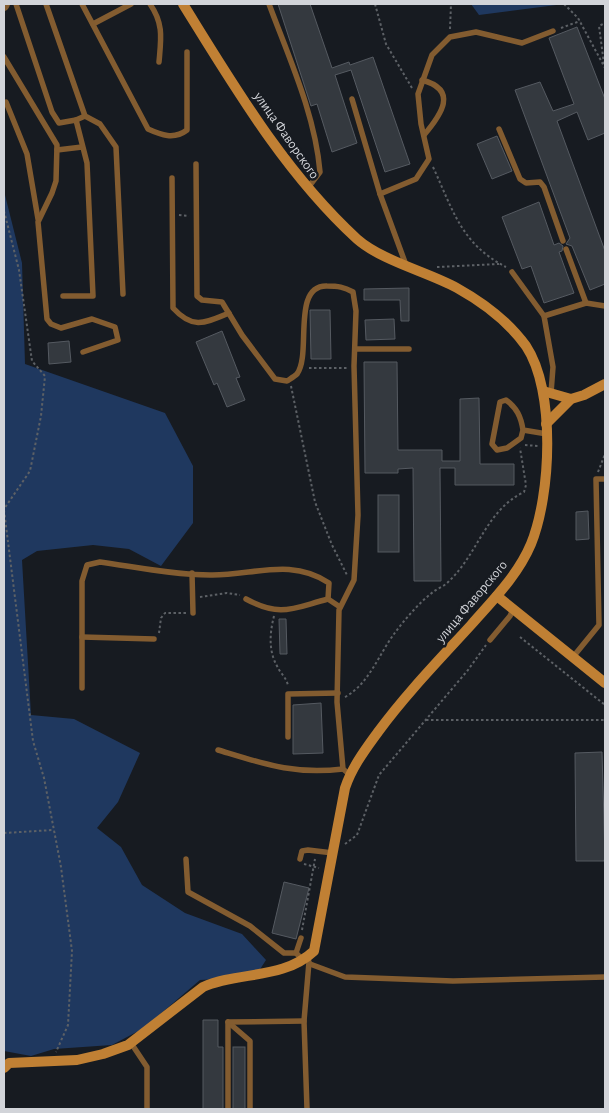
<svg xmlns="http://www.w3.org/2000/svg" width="609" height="1113" viewBox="0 0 609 1113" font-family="'Alegreya Sans',sans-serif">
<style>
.green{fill:#1f385f}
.building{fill:#34393f;stroke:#555a61}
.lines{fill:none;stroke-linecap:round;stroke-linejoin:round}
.path{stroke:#5d6166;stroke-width:2;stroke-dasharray:2.5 2.5;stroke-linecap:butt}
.lane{stroke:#835c30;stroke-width:5.5}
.street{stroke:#835c30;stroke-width:10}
.secondary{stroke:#c08034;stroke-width:10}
.labels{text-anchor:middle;stroke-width:5;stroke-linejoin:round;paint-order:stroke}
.street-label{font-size:14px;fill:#d2d4d9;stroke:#171b21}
</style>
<rect width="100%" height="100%" fill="#171b21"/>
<g class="green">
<polygon points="471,4 564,4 479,15"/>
<polygon points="4,191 22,263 25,364 165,413 193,466 193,523 161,566 129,549 93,545 37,551 22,560 31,715 74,719 140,753 118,802 97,828 121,847 142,885 185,913 242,934 266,960 255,977 200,980 144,1028 112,1045 54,1049 31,1056 4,1051"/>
</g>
<g class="building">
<polygon points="278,4 310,4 332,68 349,62 350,65 373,57 410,164 385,172 351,70 335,75 357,143 332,152 317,104 311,106"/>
<polygon points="577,27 605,99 605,133 588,140 577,112 557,121 605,251 605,284 590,290 572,246 566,244 570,238 515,90 540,82 553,111 574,104 549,38"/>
<polygon points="497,136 512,171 492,179 477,144"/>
<polygon points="539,202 554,245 559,243 563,246 562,251 559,252 574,293 544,303 531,266 522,269 502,217"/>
<polygon points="409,288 409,321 401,321 400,300 364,300 364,289"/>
<polygon points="310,310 330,310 331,359 311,359"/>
<polygon points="394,319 395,339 366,340 365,320"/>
<polygon points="222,331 240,377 236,378 245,400 227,407 217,383 214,385 196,342"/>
<polygon points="69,341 71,362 49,364 48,343"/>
<polygon points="364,362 397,362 398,450 442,450 442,461 460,461 460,399 479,398 480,464 514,464 514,485 455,485 455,468 440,468 441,581 414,581 413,468 398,469 398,473 365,473"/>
<rect x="378" y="495" width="21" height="57"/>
<polygon points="588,511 589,539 576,540 576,512"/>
<polygon points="279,619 286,619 287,654 280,654"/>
<polygon points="321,703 323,753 293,754 293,705"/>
<polygon points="602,752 605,857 604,861 576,861 575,753"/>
<polygon points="284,882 309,888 296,939 272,933"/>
<polygon points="203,1020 218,1020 218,1047 223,1047 223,1109 203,1109"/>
<rect x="233" y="1047" width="12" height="62"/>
</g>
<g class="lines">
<g class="path">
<polyline points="375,4 386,44 412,88"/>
<polyline points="564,4 578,18 605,68"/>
<polyline points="561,28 580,21"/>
<polyline points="450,29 451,4"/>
<polyline points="604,64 599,26 605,23"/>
<path d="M433 167C453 210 461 244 506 267"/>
<polyline points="4,211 19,270 32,361 45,376 41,416 30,471 4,509"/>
<polyline points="179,215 189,216"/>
<polyline points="437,267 499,264"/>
<polyline points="309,368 347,368"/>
<polyline points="291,386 315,502 332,545 347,575"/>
<polyline points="525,445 538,446"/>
<polyline points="598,472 605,454"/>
<polyline points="4,510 33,741 44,778 61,867 72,951 68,1025 56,1052"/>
<polyline points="200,597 227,593 240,595"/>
<path d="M274 616C270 632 268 650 277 666 280 673 287 678 288 686"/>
<polyline points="159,633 161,618 165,613 186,613"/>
<polyline points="520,637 605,705"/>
<path d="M345 697C369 684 379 654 394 634 405 619 419 603 433 592 438 588 445 586 449 581 478 554 486 510 524 492L526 485 520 448"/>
<polyline points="426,720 605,720"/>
<polyline points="4,833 53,830"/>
<polyline points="345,844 357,835 379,775 468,670 486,645"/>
<polyline points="304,864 319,868"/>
<polyline points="302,930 315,859"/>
</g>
<g class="lane">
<polyline points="16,4 52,112 59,123 76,120 85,116"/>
<polyline points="46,4 85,116 100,124 116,147 123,294"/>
<path d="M82 4 148 129C161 135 174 140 187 130V52"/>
<path d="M150 4C164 24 161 39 159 62"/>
<path d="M269 4C289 58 315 114 320 172L307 189"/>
<polyline points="93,24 131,4"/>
<polyline points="4,57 57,145 56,181 52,193 38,222 47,319 51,324 61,328 92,319 115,327 118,340 83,352"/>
<path d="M422 80C459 90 441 115 424 135"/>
<polyline points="352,99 380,194 406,265"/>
<polyline points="6,102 27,154 38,219"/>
<polyline points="499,129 520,179 526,183 540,182 544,187 563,241"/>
<polyline points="57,150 82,147"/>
<path d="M196 164 197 296 202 300 222 302 242 335 275 379 287 381C290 379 295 376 297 374 312 354 291 285 327 286 338 286 344 287 353 292L356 311 354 366 358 515 354 580 339 610 337 702 343 769 349 774"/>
<path d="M172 178 173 308C193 330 205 323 229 313"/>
<polyline points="380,194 416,179 429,159 421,124 418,94 432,55 450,37 476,32 522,43 553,31"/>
<polyline points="566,249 586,303"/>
<polyline points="512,272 544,316 553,367 551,393"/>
<polyline points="63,296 93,296 87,163 76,120"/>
<polyline points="544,316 586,303 605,306"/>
<polyline points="355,349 409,349"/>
<path d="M523 430C521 417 517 408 506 400L500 402 492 444 497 450 507 448 521 438 523 430 547 434"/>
<polyline points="192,573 193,613"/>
<path d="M246 599C281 618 293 608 328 599"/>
<polyline points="82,637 154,639"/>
<polyline points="490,640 510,616 513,610"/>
<polyline points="573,657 599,625 596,479 605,479"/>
<path d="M82 688V581L87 565 100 562C136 567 174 575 210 575 252 576 290 557 329 583L328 599 340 607"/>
<polyline points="288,737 288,694 338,693"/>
<path d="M218 750C264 764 294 775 343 769"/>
<polyline points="186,859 188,892 250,926 284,953 296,953 303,960"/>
<polyline points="300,859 302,851 308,850 333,853"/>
<polyline points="296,953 301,938"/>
<polyline points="310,964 345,977 453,981 605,977"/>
<polyline points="228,1022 250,1041 250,1109"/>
<polyline points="131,1043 147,1067 147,1109"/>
<polyline points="228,1109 228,1022 304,1021"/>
<polyline points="307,1109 304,1021 309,962"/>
</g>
<polyline class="street" points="4,6 5,4"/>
<g class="secondary">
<polyline points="543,391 571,399"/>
<polyline points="546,424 571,399 584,395 605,384"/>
<polyline points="497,596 605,683"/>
<path d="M4 1068 9 1063 77 1060 103 1054 128 1045 203 987C239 971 283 980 314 951L345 788C352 767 365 750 378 732 406 694 439 660 471 625 493 600 518 575 531 544 551 495 556 391 526 346 508 321 484 303 457 288 428 272 382 261 357 239 285 173 234 86 183 4"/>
</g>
</g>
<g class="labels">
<g class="street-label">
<text transform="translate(287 135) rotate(55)" y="5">улица Фаворского</text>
<text transform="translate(471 601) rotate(-50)" y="5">улица Фаворского</text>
</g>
</g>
<rect width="609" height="1113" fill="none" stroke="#d2d4d9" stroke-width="10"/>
</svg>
